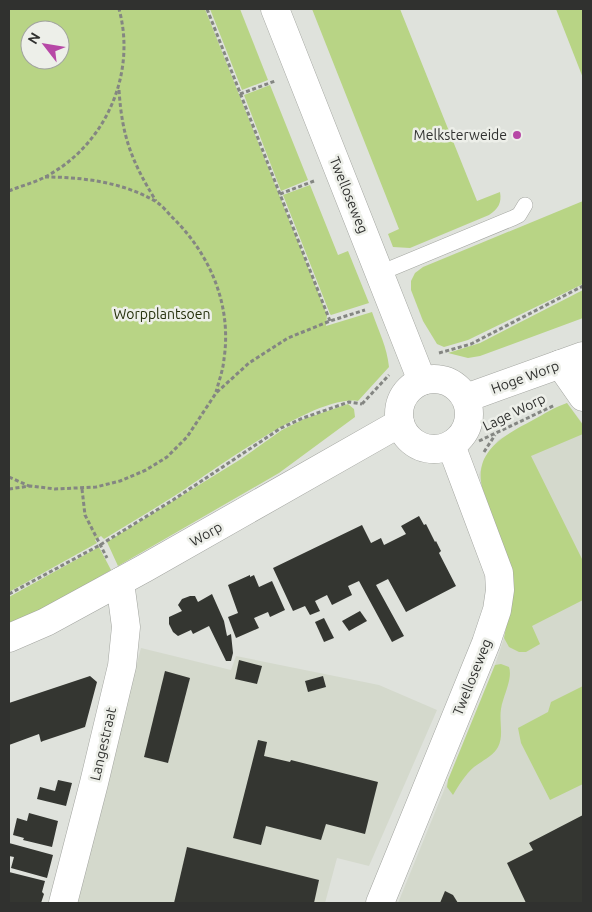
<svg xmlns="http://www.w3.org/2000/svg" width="592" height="912" viewBox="0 0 592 912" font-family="Ubuntu,sans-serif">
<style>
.built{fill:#d4d9cc}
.green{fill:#b8d485;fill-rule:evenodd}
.building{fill:#343631}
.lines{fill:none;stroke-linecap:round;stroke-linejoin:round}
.service-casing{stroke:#a3a5a0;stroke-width:16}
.minor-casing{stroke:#a3a5a0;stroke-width:29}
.tertiary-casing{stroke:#a3a5a0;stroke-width:29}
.path{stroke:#848682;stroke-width:3;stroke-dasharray:4 2.5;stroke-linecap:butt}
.service{stroke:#fff;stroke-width:15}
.minor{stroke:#fff;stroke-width:28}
.tertiary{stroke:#fff;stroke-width:28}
.poi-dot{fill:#b748a6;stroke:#edefe9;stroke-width:2}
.labels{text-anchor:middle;stroke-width:5;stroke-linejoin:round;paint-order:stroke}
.poi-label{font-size:14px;fill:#30312f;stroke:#edefe9;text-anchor:end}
.street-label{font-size:14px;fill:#30312f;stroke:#edefe9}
.park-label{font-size:14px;fill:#25300c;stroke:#edefe9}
</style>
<rect width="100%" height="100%" fill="#dfe2dc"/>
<g class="built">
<polygon points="567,403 583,424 583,903 398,903 495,665 504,638 509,612 508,561 482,487 479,475 484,459 498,440"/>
<polygon points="141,648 231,670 236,656 379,685 437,710 369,866 337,858 325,903 73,903"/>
</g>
<g class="green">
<path d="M9 9H205L327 315 326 326 372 312C379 332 387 347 389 367L358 401C316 394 216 469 179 493 154 509 129 524 104 539L101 536 95 540 97 543 9 592ZM30 30H60V60H30Z"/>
<polygon points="210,9 240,9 268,80 242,90"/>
<path d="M312 9H400L477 201 500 192C502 203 498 209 489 215L410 248 393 247 388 234 399 229Z"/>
<polygon points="556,9 583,9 583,78"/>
<polygon points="270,85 308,180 281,191 244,95"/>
<polygon points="310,185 338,255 348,251 369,303 331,315 330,314 283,195"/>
<polygon points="583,201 583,284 468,340 444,347 437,344 423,321 411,290 411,281 415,273 423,267"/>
<polygon points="583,290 583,318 480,356 468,358 448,353 480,343"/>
<path d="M567 403 583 425V434L531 456 583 561V600L532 626 540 644 526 652H519L509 647 504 638 509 612 508 561 482 487C474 450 505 435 533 420 544 414 555 407 567 403Z"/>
<polygon points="348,404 354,409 355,417 279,473 118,566 107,542 241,459 282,430 304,419"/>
<polygon points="99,547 111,570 47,608 9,624 9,597"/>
<path d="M501 664 509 667C513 679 503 696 501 709 499 721 504 736 498 747 493 756 482 761 474 767 465 775 459 785 453 795L447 787 448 780 495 665Z"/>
<polygon points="583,686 583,784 550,800 521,743 518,728 548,712 551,702"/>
</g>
<g class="building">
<polygon points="419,516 424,525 426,524 435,542 436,541 441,551 439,553 456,586 406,612 388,579 376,585 404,636 392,642 359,581 348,586 352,595 332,605 327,595 315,601 320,611 310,615 305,606 293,611 273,568 362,525 371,543 381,538 384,545 406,534 401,526"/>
<polygon points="250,575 250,577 254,575 259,587 272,581 285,610 270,617 268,612 254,618 259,628 236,638 228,617 238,613 228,585"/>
<polygon points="212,594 224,621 227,636 231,634 233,653 231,661 226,661 209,626 193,634 191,630 178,636 173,632 169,624 169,617 182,611 178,605 182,599 190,596 195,596 198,602"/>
<polygon points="360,611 367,621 349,631 342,621"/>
<polygon points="324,618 334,638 324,642 315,622"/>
<polygon points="239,660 262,666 257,684 235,679"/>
<polygon points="165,671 190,678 168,763 144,757"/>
<polygon points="90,676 97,682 85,727 43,741 41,742 39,734 9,745 9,703"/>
<polygon points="323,676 326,687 308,692 305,681"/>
<polygon points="258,740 267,742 264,756 290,762 291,760 378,782 365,834 326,824 321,840 266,826 261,845 233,838"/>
<polygon points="58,780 72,783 66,806 37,799 40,787 55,791"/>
<polygon points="29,813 58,821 52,847 23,840 24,838 13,835 17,818 27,821"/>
<polygon points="583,815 583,903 526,903 507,863 533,850 529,843"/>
<polygon points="9,843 53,855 47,878 11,868 14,857 9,856"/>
<polygon points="187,847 319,880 314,903 174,903"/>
<polygon points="9,872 45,881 42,892 44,894 41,903 9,903"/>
<polygon points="445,891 453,895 458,903 440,903"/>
</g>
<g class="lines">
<g class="service-casing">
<polyline id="service" points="380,273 513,218 519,215 525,205"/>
</g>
<g class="minor-casing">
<g id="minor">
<polyline points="275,9 422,381"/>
<polyline points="560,364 583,397"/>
<polyline points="63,903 94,783 122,666 126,627 120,582"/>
</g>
</g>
<g class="tertiary-casing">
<g id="tertiary">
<circle cx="434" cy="414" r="35"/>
<polyline points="466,398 583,356"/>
<polyline points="9,638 46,622 145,568 400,423"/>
<polyline points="380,903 486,643 497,610 500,590 499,573 451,445"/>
</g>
</g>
<g class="path">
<polyline points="207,9 330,321"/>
<path d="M119 90C122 137 132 162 156 201"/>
<polyline points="240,94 275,81"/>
<path d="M45 177C82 177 122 182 155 201 162 205 167 212 172 217 210 254 232 305 224 359 223 370 219 381 216 392"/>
<path d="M9 191C20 186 34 183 45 177 105 146 137 74 119 9"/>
<polyline points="280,194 314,181"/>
<polyline points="439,353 471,344 583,286"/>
<polyline points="362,404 389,375"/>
<polyline points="479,441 555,405"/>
<polyline points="484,452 495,435"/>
<polyline points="9,477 29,486"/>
<polyline points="9,489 30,486 55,489 96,487 120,481 146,470 167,457 187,437 216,393 249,363 288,338 330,321 365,310"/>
<polyline points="82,489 85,515 107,558"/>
<polyline points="9,594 100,545 173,500 281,428 303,418 349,402 362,404"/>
</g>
<use href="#service" class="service"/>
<use href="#minor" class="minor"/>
<use href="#tertiary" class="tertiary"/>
</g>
<circle class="poi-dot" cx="517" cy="135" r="5"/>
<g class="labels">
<g class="poi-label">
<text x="507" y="140">Melksterweide</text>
</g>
<g class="street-label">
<text transform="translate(349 195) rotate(68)" y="5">Twelloseweg</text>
<text transform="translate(525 377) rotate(-20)" y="5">Hoge Worp</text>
<text transform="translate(514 412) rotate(-26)" y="5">Lage Worp</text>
<text transform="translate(206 534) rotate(-30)" y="5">Worp</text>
<text transform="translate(472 677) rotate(-68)" y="5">Twelloseweg</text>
<text transform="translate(103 744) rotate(-77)" y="5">Langestraat</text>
</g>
<g class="park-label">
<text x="162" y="319">Worpplantsoen</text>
</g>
</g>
<rect width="592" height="912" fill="none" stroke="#30312f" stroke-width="20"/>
<g transform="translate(45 45) rotate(301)"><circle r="24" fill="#edefe9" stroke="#a1a39f"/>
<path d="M0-4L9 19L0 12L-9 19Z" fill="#b748a6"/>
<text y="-8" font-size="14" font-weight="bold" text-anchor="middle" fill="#30312f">N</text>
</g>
</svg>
